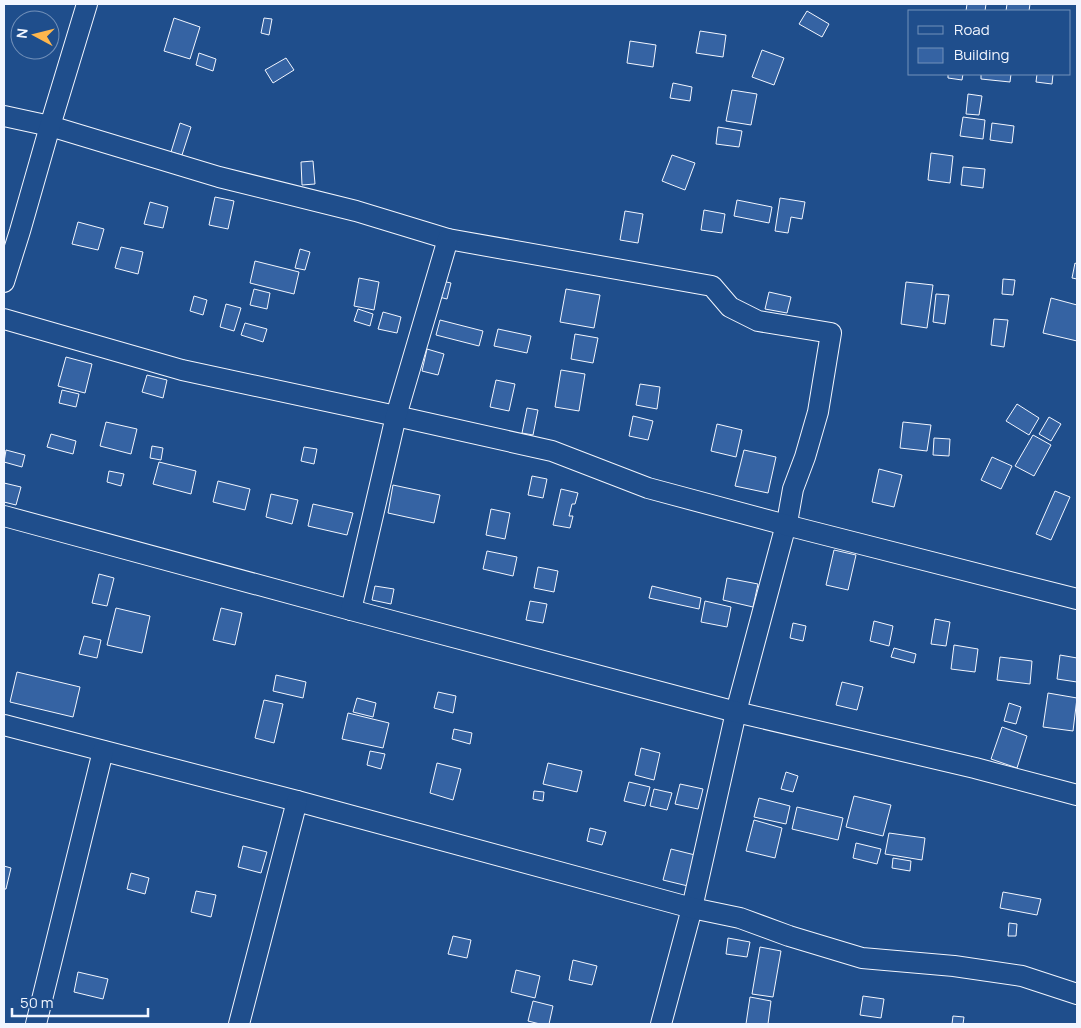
<svg xmlns="http://www.w3.org/2000/svg" width="1081" height="1028" viewBox="0 0 1081 1028" font-family="Manrope,sans-serif">
<style>
.building{fill:#3563a3;stroke:#f2f6ff}
.lines{fill:none;stroke-linecap:round;stroke-linejoin:round}
.minor-casing{stroke:#f2f6ff;stroke-width:22}
.minor{stroke:#1f4e8c;stroke-width:20}
</style>
<rect width="100%" height="100%" fill="#1f4e8c"/>
<g class="building">
<polygon points="967,4 986,4 985,11 966,11"/>
<polygon points="1007,4 1030,4 1029,11 1006,11"/>
<polygon points="807,11 829,24 822,37 799,24"/>
<polygon points="174,18 200,27 190,59 164,51"/>
<polygon points="264,18 272,19 269,35 261,33"/>
<polygon points="700,31 726,35 723,57 696,53"/>
<polygon points="630,41 656,45 653,67 627,63"/>
<polygon points="762,50 784,58 774,85 752,77"/>
<polygon points="199,53 216,59 213,71 196,65"/>
<polygon points="286,58 294,70 273,83 265,70"/>
<polygon points="948,74 963,74 962,80 948,78"/>
<polygon points="981,74 1011,74 1010,82 981,79"/>
<polygon points="1037,74 1053,74 1052,84 1036,82"/>
<polygon points="673,83 692,87 690,101 670,98"/>
<polygon points="732,90 757,94 751,125 726,121"/>
<polygon points="968,94 982,96 979,115 966,114"/>
<polygon points="963,117 985,120 983,139 960,136"/>
<polygon points="180,123 191,127 182,155 171,152"/>
<polygon points="992,123 1014,126 1012,143 990,140"/>
<polygon points="718,127 742,131 739,147 716,144"/>
<polygon points="931,153 953,156 950,183 928,180"/>
<polygon points="672,155 695,163 685,190 662,181"/>
<polygon points="313,161 315,184 302,185 301,162"/>
<polygon points="963,167 985,169 983,188 961,185"/>
<polygon points="215,197 234,201 228,229 209,225"/>
<polygon points="780,198 805,202 802,219 791,217 788,233 775,231"/>
<polygon points="737,200 772,207 769,223 734,216"/>
<polygon points="150,202 168,207 163,228 144,224"/>
<polygon points="704,210 725,214 722,233 701,230"/>
<polygon points="625,211 643,214 638,243 620,240"/>
<polygon points="78,222 104,229 98,250 72,244"/>
<polygon points="121,247 143,252 138,274 115,268"/>
<polygon points="300,249 310,252 305,270 295,268"/>
<polygon points="255,261 299,272 294,294 250,283"/>
<polygon points="1075,263 1077,264 1077,279 1072,278"/>
<polygon points="359,278 379,282 374,310 354,306"/>
<polygon points="1003,279 1015,280 1013,295 1002,294"/>
<polygon points="442,281 451,283 447,299 439,297"/>
<polygon points="906,282 933,285 927,328 901,324"/>
<polygon points="254,289 270,293 267,309 250,305"/>
<polygon points="566,289 600,295 594,328 560,322"/>
<polygon points="769,292 791,297 787,313 765,309"/>
<polygon points="936,294 949,295 945,324 933,322"/>
<polygon points="194,296 207,300 203,315 190,311"/>
<polygon points="1051,298 1077,305 1077,341 1043,333"/>
<polygon points="226,304 241,308 234,331 220,327"/>
<polygon points="358,309 373,314 370,326 354,321"/>
<polygon points="383,312 401,317 397,333 378,329"/>
<polygon points="994,319 1008,320 1004,347 991,345"/>
<polygon points="440,320 483,331 479,346 436,335"/>
<polygon points="245,323 267,329 263,342 241,335"/>
<polygon points="498,329 531,336 527,353 494,346"/>
<polygon points="575,334 598,338 593,363 571,359"/>
<polygon points="427,349 444,354 438,375 422,371"/>
<polygon points="66,357 92,364 85,393 58,386"/>
<polygon points="561,370 585,374 579,411 555,407"/>
<polygon points="147,375 167,380 163,398 142,392"/>
<polygon points="496,380 515,384 509,411 490,407"/>
<polygon points="640,384 660,387 657,409 636,405"/>
<polygon points="62,390 79,394 76,407 59,403"/>
<polygon points="1017,404 1039,418 1029,435 1006,421"/>
<polygon points="527,408 538,410 533,435 522,433"/>
<polygon points="633,416 653,421 648,440 629,436"/>
<polygon points="1049,417 1061,424 1051,441 1039,434"/>
<polygon points="106,422 137,429 131,454 100,446"/>
<polygon points="903,422 931,425 927,451 900,448"/>
<polygon points="717,424 742,430 736,457 711,451"/>
<polygon points="51,434 76,441 73,454 47,447"/>
<polygon points="1033,435 1051,445 1034,476 1015,466"/>
<polygon points="934,438 950,439 949,456 933,455"/>
<polygon points="152,446 163,448 161,460 150,458"/>
<polygon points="304,447 317,449 314,464 301,461"/>
<polygon points="6,450 25,455 22,467 4,462"/>
<polygon points="744,450 776,457 768,493 735,486"/>
<polygon points="992,457 1012,466 1001,489 981,480"/>
<polygon points="159,462 196,471 191,494 153,484"/>
<polygon points="879,469 902,475 894,507 872,502"/>
<polygon points="109,471 124,474 121,486 107,482"/>
<polygon points="532,476 547,479 543,498 528,495"/>
<polygon points="218,481 250,489 245,510 213,502"/>
<polygon points="4,483 21,487 16,505 4,502"/>
<polygon points="393,485 440,495 434,523 388,513"/>
<polygon points="561,489 578,493 575,504 572,504 569,516 573,516 570,528 553,525"/>
<polygon points="1055,491 1070,497 1051,540 1036,534"/>
<polygon points="271,494 298,500 292,524 266,517"/>
<polygon points="313,504 353,513 347,535 308,526"/>
<polygon points="491,509 510,513 505,539 486,535"/>
<polygon points="834,550 856,555 848,590 826,585"/>
<polygon points="487,551 517,557 513,576 483,569"/>
<polygon points="538,567 558,571 554,592 534,588"/>
<polygon points="99,574 114,578 107,606 92,603"/>
<polygon points="727,578 758,584 753,607 723,600"/>
<polygon points="375,586 394,589 391,604 372,600"/>
<polygon points="652,586 701,598 699,609 649,598"/>
<polygon points="530,601 547,604 543,623 526,620"/>
<polygon points="705,601 731,607 727,627 701,622"/>
<polygon points="116,608 150,616 142,653 107,645"/>
<polygon points="221,608 242,613 235,645 213,640"/>
<polygon points="935,619 950,622 946,646 931,644"/>
<polygon points="874,621 893,626 889,646 870,641"/>
<polygon points="793,623 806,626 803,641 790,638"/>
<polygon points="84,636 101,640 97,658 79,654"/>
<polygon points="954,645 978,649 975,672 951,669"/>
<polygon points="894,648 916,654 914,663 891,657"/>
<polygon points="1060,655 1077,658 1077,682 1057,679"/>
<polygon points="1000,657 1032,661 1030,684 997,680"/>
<polygon points="17,672 80,687 73,717 10,702"/>
<polygon points="276,675 306,682 303,698 273,691"/>
<polygon points="842,682 863,687 857,710 836,705"/>
<polygon points="438,692 456,696 453,713 434,708"/>
<polygon points="1048,693 1077,698 1073,731 1043,727"/>
<polygon points="357,698 376,703 373,717 353,712"/>
<polygon points="264,700 283,704 274,743 255,738"/>
<polygon points="1009,703 1021,707 1016,724 1004,721"/>
<polygon points="348,713 389,723 383,748 342,739"/>
<polygon points="1002,727 1027,736 1017,768 991,759"/>
<polygon points="454,729 472,733 470,744 452,739"/>
<polygon points="641,748 660,753 654,780 635,775"/>
<polygon points="370,751 385,754 381,769 367,765"/>
<polygon points="437,763 461,769 453,800 430,793"/>
<polygon points="548,763 582,771 577,792 543,784"/>
<polygon points="786,772 798,776 793,792 781,789"/>
<polygon points="629,782 650,787 645,806 624,801"/>
<polygon points="680,784 703,789 698,809 675,804"/>
<polygon points="654,789 672,793 667,810 650,806"/>
<polygon points="534,791 544,792 543,801 533,799"/>
<polygon points="854,796 891,805 883,836 846,827"/>
<polygon points="759,798 790,806 786,824 754,817"/>
<polygon points="797,807 843,818 838,840 792,829"/>
<polygon points="754,820 782,828 775,858 746,851"/>
<polygon points="590,828 606,832 602,845 587,841"/>
<polygon points="889,833 925,838 922,860 885,854"/>
<polygon points="856,843 881,849 877,864 853,858"/>
<polygon points="243,846 267,852 261,873 238,867"/>
<polygon points="671,849 695,855 688,886 663,880"/>
<polygon points="893,858 911,861 910,871 892,868"/>
<polygon points="4,866 11,868 6,889 4,889"/>
<polygon points="131,873 149,878 145,894 127,889"/>
<polygon points="196,891 216,895 211,917 191,912"/>
<polygon points="1003,892 1041,899 1037,915 1000,908"/>
<polygon points="1009,923 1017,924 1016,936 1008,936"/>
<polygon points="453,936 471,940 467,958 448,954"/>
<polygon points="728,938 750,942 747,957 726,954"/>
<polygon points="760,947 781,951 773,997 752,994"/>
<polygon points="573,960 597,966 592,985 569,980"/>
<polygon points="516,970 540,976 535,998 511,992"/>
<polygon points="78,972 108,979 103,999 74,992"/>
<polygon points="863,996 884,999 881,1018 860,1015"/>
<polygon points="750,997 771,1001 768,1024 746,1024"/>
<polygon points="533,1001 553,1006 549,1024 540,1024 528,1021"/>
<polygon points="953,1016 964,1017 963,1024 952,1024"/>
</g>
<g class="lines">
<g class="minor-casing">
<g id="minor">
<polyline points="4,116 50,126 219,177 356,211 448,239 712,286 730,307 758,321 831,333 818,412 805,457 793,489 788,517 736,712 692,908 661,1024"/>
<polyline points="4,282 20,231 50,126 87,4"/>
<polyline points="4,319 182,370 396,416 552,451 648,488 786,525 1077,599"/>
<polyline points="4,516 351,610 736,712 975,768 1077,795"/>
<polyline points="351,610 396,416 448,239"/>
<polyline points="4,725 297,801 692,908 740,918 789,936 862,958 954,966 1022,976 1077,994"/>
<polyline points="36,1024 103,751"/>
<polyline points="239,1024 297,801"/>
</g>
</g>
<use href="#minor" class="minor"/>
</g>
<rect width="1081" height="1028" fill="none" stroke="#f2f6ff" stroke-width="10"/>
<rect x="908" y="10" width="162" height="65" fill="#1f4e8c" stroke="#7391ba"/>
<rect x="918" y="26" width="25" height="8" fill="#1f4e8c" stroke="#7391ba"/>
<text x="954" y="35" font-size="15" fill="#f2f6ff">Road</text>
<rect x="918" y="48" width="25" height="15" fill="#3563a3" stroke="#7391ba"/>
<text x="954" y="60" font-size="15" fill="#f2f6ff">Building</text>
<g transform="translate(35 35) rotate(277)"><circle r="24" fill="#1f4e8c" stroke="#7391ba"/>
<path d="M0-4L9 19L0 12L-9 19Z" fill="#ffb74d"/>
<text y="-8" font-size="14" font-weight="bold" text-anchor="middle" fill="#f2f6ff">N</text>
</g>
<path d="M12 1008v8h136v-8" fill="none" stroke="#f2f6ff" stroke-width="2.5"/>
<text x="20" y="1008" font-size="15" fill="#f2f6ff" stroke="#1f4e8c" stroke-width="4" paint-order="stroke">50 m</text>
</svg>
